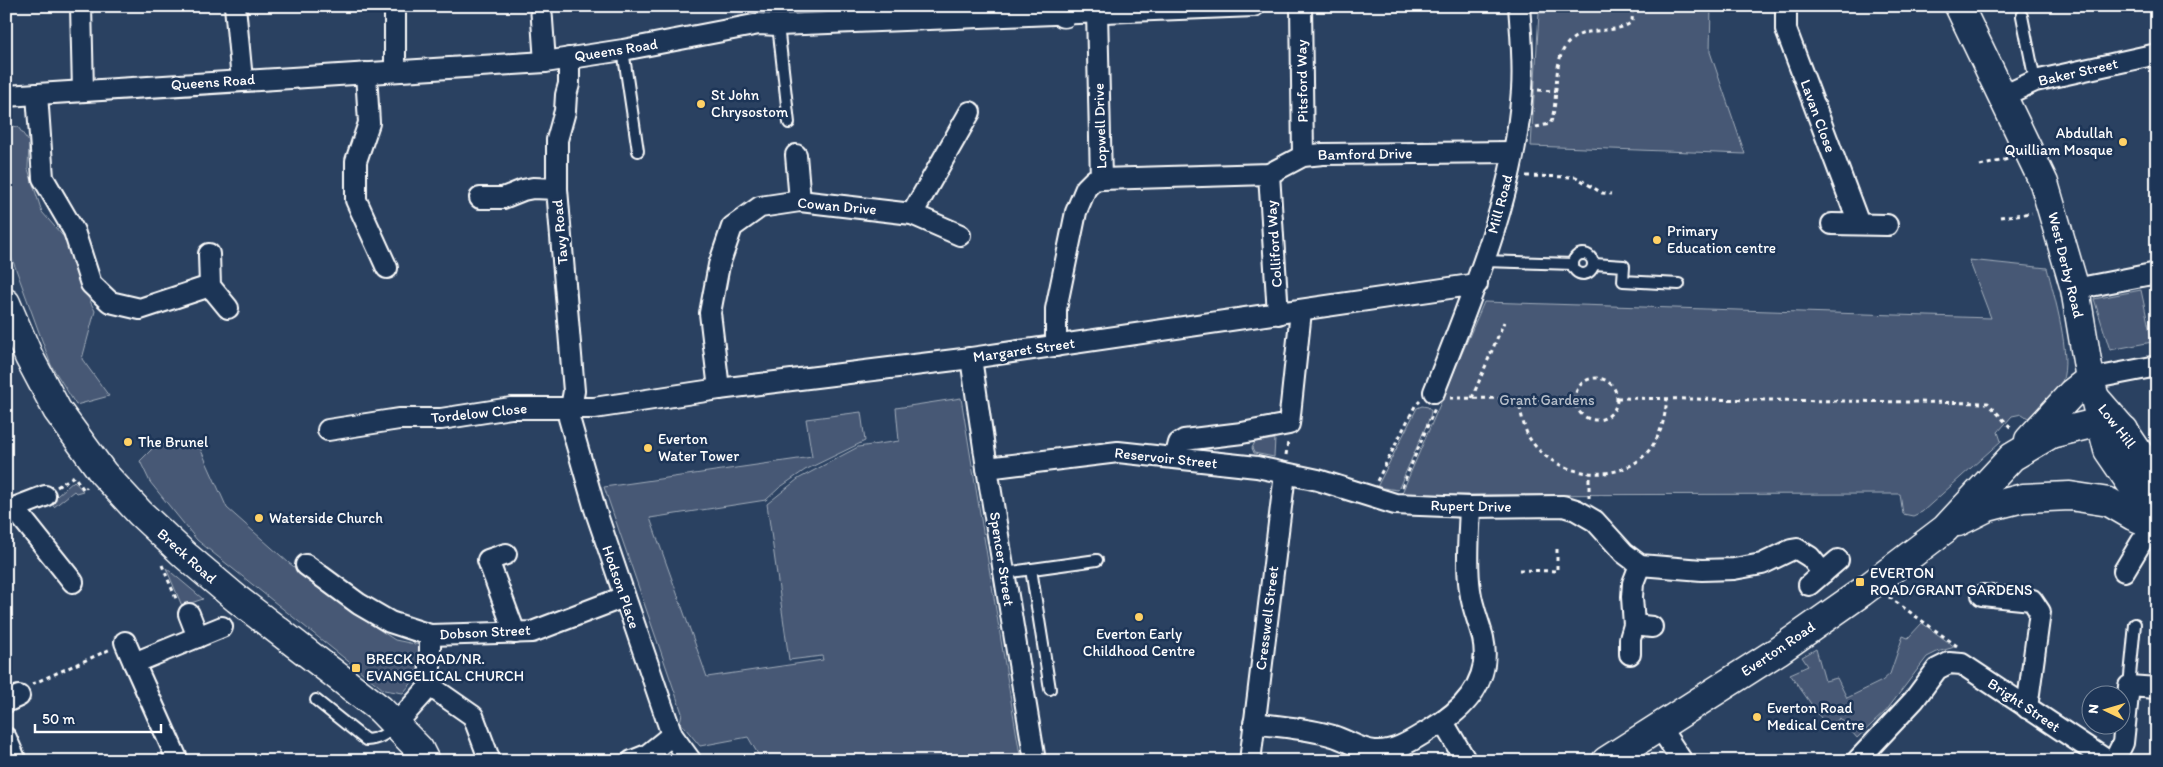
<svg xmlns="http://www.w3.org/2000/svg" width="2163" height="767" font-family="Itim,sans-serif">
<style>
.green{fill:#465975;stroke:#a2acba}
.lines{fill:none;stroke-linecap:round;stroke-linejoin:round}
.lane-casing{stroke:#fff;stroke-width:14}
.street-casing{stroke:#fff;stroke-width:24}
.secondary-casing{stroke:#fff;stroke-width:31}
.primary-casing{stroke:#fff;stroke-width:31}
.highway-casing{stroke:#fff;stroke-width:31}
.path{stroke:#fff;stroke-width:3;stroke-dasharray:4 4;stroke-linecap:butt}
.lane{stroke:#1d3557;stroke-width:10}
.street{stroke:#1d3557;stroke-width:20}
.secondary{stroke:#1d3557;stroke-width:28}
.primary{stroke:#1d3557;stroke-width:28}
.highway{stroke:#1d3557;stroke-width:28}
.poi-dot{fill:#ffd166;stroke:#1d3557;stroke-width:2}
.labels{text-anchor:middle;stroke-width:5;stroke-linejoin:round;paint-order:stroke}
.street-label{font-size:15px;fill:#fff;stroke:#1d3557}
.poi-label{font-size:15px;fill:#fff;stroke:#1d3557;text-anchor:start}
.park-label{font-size:15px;fill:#b5bdc8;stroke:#1d3557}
</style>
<rect width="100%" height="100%" fill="#2a4161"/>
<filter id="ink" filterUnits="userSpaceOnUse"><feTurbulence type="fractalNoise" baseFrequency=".02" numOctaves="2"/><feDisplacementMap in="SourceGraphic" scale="10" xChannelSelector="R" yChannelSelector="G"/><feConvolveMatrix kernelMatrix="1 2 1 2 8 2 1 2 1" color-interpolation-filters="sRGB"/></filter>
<g filter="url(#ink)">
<g class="green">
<polygon points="1668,6 1711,6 1710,52 1745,154 1531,146 1539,13"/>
<polygon points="6,125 18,127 29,142 28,169 42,212 68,242 79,279 95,311 82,359 109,396 76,405 51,365 6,242"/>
<path d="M1969,260L2047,268C2054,295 2072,356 2062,382C2057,396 2039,408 2028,418L2022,414L2012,416L1998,432L2001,441L1922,512L1913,516L1903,514L1900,494L1401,495L1484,302L1991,318Z"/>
<polygon points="2141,290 2152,342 2110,350 2094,299"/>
<polygon points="961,398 1021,761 762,761 748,737 700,746 680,722 682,713 604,487 812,457 806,419 861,412 865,441 805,470 779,488 766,500 650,518 707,677 823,660 822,656 789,660 767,504 798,479 858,447 899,441 896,408"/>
<polygon points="1422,406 1428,407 1431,411 1430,417 1398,490 1377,487 1417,408"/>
<polygon points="1275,439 1274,457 1254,453 1252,448 1255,442"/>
<polygon points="157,444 200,448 227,508 289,563 363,619 395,640 420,645 417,677 403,693 384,690 197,540 150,482 140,461"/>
<polygon points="74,481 83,491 76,493 74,491 54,507 50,502"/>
<polygon points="166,568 203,599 182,606"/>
<polygon points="1922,623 1955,647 1937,652 1927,657 1886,711 1857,738 1840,718 1828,728 1790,674 1808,666 1802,657 1816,649 1825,681 1837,678 1847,698 1882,681 1890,674 1903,636 1908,638"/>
</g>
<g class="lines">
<defs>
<g id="lane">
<polyline points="2022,16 2035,81"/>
<polyline points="778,25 789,123"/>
<polyline points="623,50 638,151"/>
<circle cx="1583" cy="264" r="10"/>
<polyline points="1484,261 1573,264"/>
<polyline points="1594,264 1624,266 1623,281 1679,284"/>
<polyline points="1031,569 1050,689"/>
<polyline points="1004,573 1097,560"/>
<polyline points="2129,686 2135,624"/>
<path d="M316,700L366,740C379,739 385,735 395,726"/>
</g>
<g id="street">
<polyline points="81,6 83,91"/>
<polyline points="235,6 242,80"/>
<polyline points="395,6 395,70"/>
<polyline points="541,6 545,62"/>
<polyline points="1301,6 1303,156"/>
<polyline points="1786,6 1786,30 1859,224"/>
<polyline points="569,58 569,84 566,95 565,111 557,140 557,189 574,391 569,418 595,509 672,735 691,761"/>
<polyline points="366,73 369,123 356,161 356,200 387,268"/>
<polyline points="37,94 43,178 74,231 91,284 110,302 140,309 210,286"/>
<polyline points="6,96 545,62 623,50 759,24 778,25 1254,6"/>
<polyline points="2001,97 2035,81 2157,54"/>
<polyline points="796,155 800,201"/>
<polyline points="1269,174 1278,314"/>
<polyline points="1101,179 1269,174 1303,156 1323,154 1513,152"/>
<polyline points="480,198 503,198 523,190 533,188 557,189"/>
<polyline points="912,214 970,112"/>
<polyline points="1832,224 1887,225"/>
<polyline points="209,254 210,286 228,308"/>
<polyline points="2075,289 2157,273"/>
<polyline points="1056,346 1056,309 1076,212 1086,188 1094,180 1101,179 1097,12"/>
<polyline points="971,358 987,468 1035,761"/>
<polyline points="2090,379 2157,366"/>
<polyline points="719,389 710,313 719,265 732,227 760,207 800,201 912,214 960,235"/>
<path d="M1434,392C1472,295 1515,195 1522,90C1524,62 1521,34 1519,6"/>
<polyline points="328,430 399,419 441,419 511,408 594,408 719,389 971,358 1477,284"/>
<polyline points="1175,458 1179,443 1184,440 1242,433 1289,424 1301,311"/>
<polyline points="987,468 1118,452 1257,467 1318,480 1395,504 1470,507 1563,506 1576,510 1595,521 1624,553 1640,565 1702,570 1734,569 1762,564 1791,550 1797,549 1810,557 1823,573"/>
<polyline points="14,508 73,582"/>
<polyline points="6,511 45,496"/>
<polyline points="506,554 488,560 515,633"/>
<polyline points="306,565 359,604 390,622 430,635 532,632 624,597"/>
<polyline points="2124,571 2142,541 2155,525"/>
<polyline points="1809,585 1838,560"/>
<polyline points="1982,595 2032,600 2040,612 2027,708"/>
<polyline points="189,614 198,637"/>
<polyline points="1634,625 1652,627"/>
<polyline points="125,642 134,663"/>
<polyline points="1630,654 1630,639 1634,625 1632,597 1633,583 1640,565"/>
<polyline points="430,686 473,716 490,761"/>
<polyline points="6,702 19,696"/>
<polyline points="1443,722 1466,761"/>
<path d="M1254,723C1280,727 1308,728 1333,736C1347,740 1360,750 1375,751C1397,752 1414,739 1431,729C1465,709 1492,680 1483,638C1479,622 1472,607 1470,590C1466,563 1469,535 1470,507"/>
<polyline points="395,725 430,686 430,635"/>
<polyline points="1659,726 1682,761"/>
<polyline points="6,738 16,761"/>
<polyline points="178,761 134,663 222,627"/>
<polyline points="632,761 647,755 672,735"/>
<polyline points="1250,761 1285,474"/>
<polyline points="1857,761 1914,700 1937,669 1949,663 1962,664 2108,761"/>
<polyline points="2114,761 2123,743 2129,686 2157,688"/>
</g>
<polyline id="secondary" points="1064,6 1064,13"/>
<g id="primary">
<polyline points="6,303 29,357 57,410 103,473 140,513 186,556 237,599 380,709 419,749 425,761"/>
<polyline points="2029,440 2072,393 2090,379"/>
<polyline points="1958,522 1988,507 2023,498 2070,496 2109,502 2133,516 2155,525"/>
<polyline points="1606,761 1778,651 1862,592 1945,529 2012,457 2051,434 2100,422 2124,430"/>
</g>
<g id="highway">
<polyline points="1959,6 2044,183 2075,289 2090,379 2108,450 2147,507 2157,527"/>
<polyline points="2097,400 2124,431 2157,480"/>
</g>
</defs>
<use href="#lane" class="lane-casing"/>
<use href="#street" class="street-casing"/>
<use href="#secondary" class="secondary-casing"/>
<use href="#primary" class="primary-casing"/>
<use href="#highway" class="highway-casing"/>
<g class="path">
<polyline points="1538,90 1557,91"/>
<path d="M1536,127L1550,124C1562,96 1547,50 1579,35C1595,28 1618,33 1632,22L1633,6"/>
<polyline points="1980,166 2008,159"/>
<polyline points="1526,176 1576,177 1602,193 1611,194"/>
<polyline points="2000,217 2032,213"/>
<circle cx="1596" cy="399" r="21"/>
<polyline points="1450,398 1574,399"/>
<polyline points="1472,398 1504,322"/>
<polyline points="1617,398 1988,403 2011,428"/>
<path d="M1518,399C1521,411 1523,428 1530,439C1555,478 1621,487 1650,449C1662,433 1665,417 1667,398"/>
<polyline points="1286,455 1288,442"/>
<polyline points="1377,481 1415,406 1420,401"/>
<polyline points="57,487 74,476 84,490 87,487"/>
<polyline points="1402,487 1435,408"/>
<polyline points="1589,498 1589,473"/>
<polyline points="162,565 177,601"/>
<polyline points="1519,570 1557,571 1557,546"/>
<polyline points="1889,597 1957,646"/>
<polyline points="32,684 111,649"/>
<polyline points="389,761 398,757"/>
</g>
<use href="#lane" class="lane"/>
<use href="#street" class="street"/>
<use href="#secondary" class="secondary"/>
<use href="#primary" class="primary"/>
<use href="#highway" class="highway"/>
</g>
</g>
<g class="poi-dot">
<circle cx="701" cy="104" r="5"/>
<circle cx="2123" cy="142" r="5"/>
<circle cx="1657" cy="240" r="5"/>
<circle cx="128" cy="442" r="5"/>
<circle cx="648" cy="448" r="5"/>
<circle cx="259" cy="518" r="5"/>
<rect x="1855" y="577" width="10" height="10" rx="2.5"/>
<circle cx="1139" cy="617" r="5"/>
<rect x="351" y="663" width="10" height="10" rx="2.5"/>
<circle cx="1757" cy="717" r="5"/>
</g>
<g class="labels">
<g class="street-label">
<text transform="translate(616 50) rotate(-9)" y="5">Queens Road</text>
<text transform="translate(2078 72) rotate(-13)" y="5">Baker Street</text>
<text transform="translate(1302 81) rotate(-91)" y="5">Pitsford Way</text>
<text transform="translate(213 82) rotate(-4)" y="5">Queens Road</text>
<text transform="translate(1818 116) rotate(70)" y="5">Lavan Close</text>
<text transform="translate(1100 126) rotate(-92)" y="5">Lopwell Drive</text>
<text transform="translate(1365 154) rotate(-1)" y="5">Bamford Drive</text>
<text transform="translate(1500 204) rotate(-75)" y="5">Mill Road</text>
<text transform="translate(837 206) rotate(5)" y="5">Cowan Drive</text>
<text transform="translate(560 232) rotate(-95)" y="5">Tavy Road</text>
<text transform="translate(1274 244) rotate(-94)" y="5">Colliford Way</text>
<text transform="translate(2066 265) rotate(76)" y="5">West Derby Road</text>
<text transform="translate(1024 350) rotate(-8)" y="5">Margaret Street</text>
<text transform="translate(479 413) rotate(-6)" y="5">Tordelow Close</text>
<text transform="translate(2117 426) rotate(52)" y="5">Low Hill</text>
<text transform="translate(1166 458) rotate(6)" y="5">Reservoir Street</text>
<text transform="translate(1471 506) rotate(1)" y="5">Rupert Drive</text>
<text transform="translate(187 556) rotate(42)" y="5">Breck Road</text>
<text transform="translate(1002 559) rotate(81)" y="5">Spencer Street</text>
<text transform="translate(621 587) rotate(71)" y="5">Hodson Place</text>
<text transform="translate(1267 618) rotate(-83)" y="5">Cresswell Street</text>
<text transform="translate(485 632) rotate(-3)" y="5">Dobson Street</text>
<text transform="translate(1778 649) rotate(-34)" y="5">Everton Road</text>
<text transform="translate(2024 705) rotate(34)" y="5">Bright Street</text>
</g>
<g class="poi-label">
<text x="711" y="100">St John<tspan x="711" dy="17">Chrysostom</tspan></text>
<text x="2113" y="138" text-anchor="end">Abdullah<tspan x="2113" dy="17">Quilliam Mosque</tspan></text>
<text x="1667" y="236">Primary<tspan x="1667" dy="17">Education centre</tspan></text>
<text x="658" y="444">Everton<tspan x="658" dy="17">Water Tower</tspan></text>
<text x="138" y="447">The Brunel</text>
<text x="269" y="523">Waterside Church</text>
<text x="1870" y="578">EVERTON<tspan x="1870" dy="17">ROAD/GRANT GARDENS</tspan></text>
<text x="1139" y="639" text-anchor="middle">Everton Early<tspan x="1139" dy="17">Childhood Centre</tspan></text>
<text x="366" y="664">BRECK ROAD/NR.<tspan x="366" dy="17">EVANGELICAL CHURCH</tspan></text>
<text x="1767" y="713">Everton Road<tspan x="1767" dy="17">Medical Centre</tspan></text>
</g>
<g class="park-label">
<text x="1547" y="405">Grant Gardens</text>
</g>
</g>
<rect width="2163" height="767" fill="none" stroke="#1d3557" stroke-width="25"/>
<rect x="12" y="12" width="2138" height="742" fill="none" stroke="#fff" stroke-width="2" filter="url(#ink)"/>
<g transform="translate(2106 710) rotate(275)"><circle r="24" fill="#1d3557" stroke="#77869a"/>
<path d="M0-4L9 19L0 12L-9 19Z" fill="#ffd166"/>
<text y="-8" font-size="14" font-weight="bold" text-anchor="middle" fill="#ffffff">N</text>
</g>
<path d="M35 724v8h126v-8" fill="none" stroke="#ffffff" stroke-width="2.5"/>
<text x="42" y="724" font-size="15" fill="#ffffff" stroke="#1d3557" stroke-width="4" paint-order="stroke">50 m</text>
</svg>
